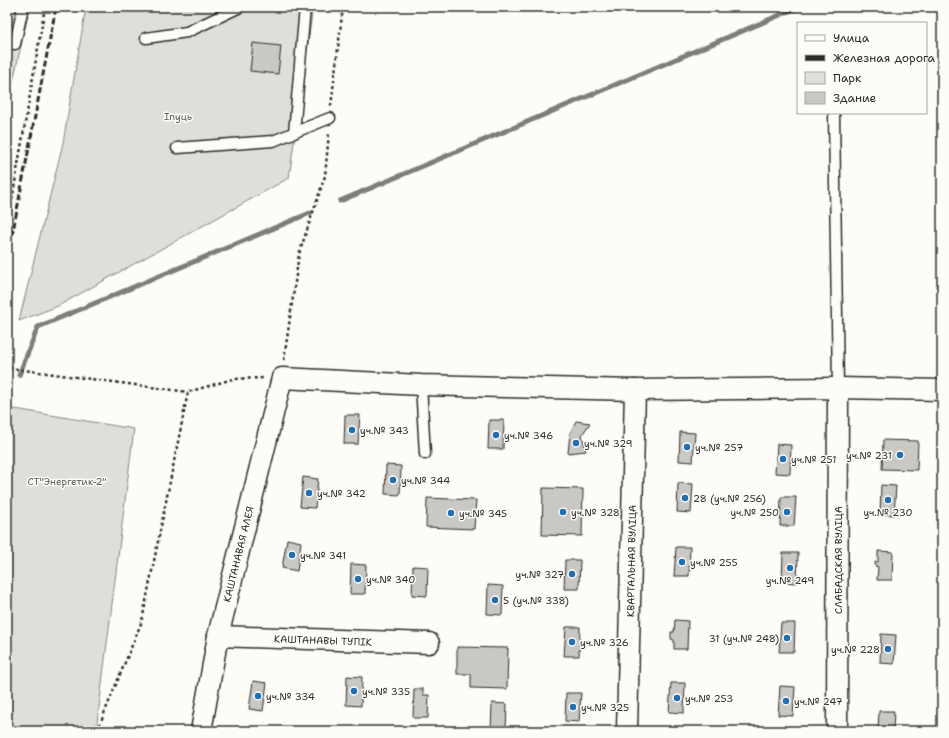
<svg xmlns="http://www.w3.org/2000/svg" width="949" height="738" font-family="'Shantell Sans',sans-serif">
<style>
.green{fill:#dfdeda;stroke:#858482}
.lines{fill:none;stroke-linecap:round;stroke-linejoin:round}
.stream{stroke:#7e7d7b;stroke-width:5}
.building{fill:#c9c8c4;stroke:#2b2b2b}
.lane-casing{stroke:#2b2b2b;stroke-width:13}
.street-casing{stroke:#2b2b2b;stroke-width:23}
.path{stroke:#2b2b2b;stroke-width:2.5;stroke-dasharray:3 3;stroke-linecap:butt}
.lane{stroke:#fdfcf7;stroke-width:10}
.street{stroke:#fdfcf7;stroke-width:20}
.rail{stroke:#2b2b2b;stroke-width:3;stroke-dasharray:6 3;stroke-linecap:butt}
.poi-dot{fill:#1f6fb2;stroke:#fdfcf7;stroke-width:1.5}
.labels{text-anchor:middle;stroke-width:3;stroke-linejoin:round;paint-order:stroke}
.park-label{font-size:10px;fill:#585857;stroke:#fdfcf7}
.poi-label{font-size:10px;fill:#2b2b2b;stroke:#fdfcf7;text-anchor:start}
.street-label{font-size:10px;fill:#2b2b2b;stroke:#fdfcf7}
</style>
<rect width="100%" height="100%" fill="#fdfcf7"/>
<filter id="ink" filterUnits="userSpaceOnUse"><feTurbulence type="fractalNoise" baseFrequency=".025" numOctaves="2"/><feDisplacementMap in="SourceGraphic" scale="8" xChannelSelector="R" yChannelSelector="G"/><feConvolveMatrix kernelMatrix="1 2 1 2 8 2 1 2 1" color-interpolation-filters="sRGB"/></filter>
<g filter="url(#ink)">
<g class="green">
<polygon points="7,7 30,7 7,107"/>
<polygon points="86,7 313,7 289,178 58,306 19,321 63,143"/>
<polygon points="15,409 134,429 96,731 7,731 7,418"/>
</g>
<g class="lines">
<g class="stream">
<polyline points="340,201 799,7"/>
<polyline points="19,375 38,327 310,213"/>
</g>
</g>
<g class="building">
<polygon points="253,43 281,46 278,74 250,71"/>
<polygon points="345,415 360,415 358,444 344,444"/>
<polygon points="489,420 504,420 503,449 488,449"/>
<polygon points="576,421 590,423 582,435 586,451 568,453 570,433"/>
<polygon points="680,432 695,433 693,462 679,461"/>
<polygon points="883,440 918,441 917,470 882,469"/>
<polygon points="777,444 791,445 790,474 775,473"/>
<polygon points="386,465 401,466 400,495 385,494"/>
<polygon points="303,477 318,479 315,508 300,507"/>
<polygon points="678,483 693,484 691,513 677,512"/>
<polygon points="881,485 896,486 894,515 880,514"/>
<polygon points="543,488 583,489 582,536 542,535"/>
<polygon points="781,497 796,497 794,526 780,526"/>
<polygon points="427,498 476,500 474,529 426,527"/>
<polygon points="287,539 301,542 297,571 282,568"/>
<polygon points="676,547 690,547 689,576 674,576"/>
<polygon points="878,551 893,552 892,580 877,580 878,567 875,566 875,562 878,562"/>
<polygon points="783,553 798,553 797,583 782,582"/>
<polygon points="565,560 580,560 579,589 564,589"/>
<polygon points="351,564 366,565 365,594 350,594"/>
<polygon points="413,566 428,567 427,596 412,595"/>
<polygon points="488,585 503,586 502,615 487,614"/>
<polygon points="675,620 688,621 687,649 674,649 674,640 671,639 671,632 674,632"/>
<polygon points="781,623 795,623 794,652 779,652"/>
<polygon points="566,627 580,627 579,656 564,656"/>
<polygon points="881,634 896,635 894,664 880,663"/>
<polygon points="457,647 508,648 507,689 471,688 471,674 457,674"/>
<polygon points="347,676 362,677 361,706 346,705"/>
<polygon points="253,681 267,683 263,711 249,709"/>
<polygon points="671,683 685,683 684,713 669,712"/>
<polygon points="780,686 795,687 793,716 778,715"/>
<polygon points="414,689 423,689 423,695 429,695 428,718 413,718"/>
<polygon points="566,693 581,693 579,722 565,721"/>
<polygon points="492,703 507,704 506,731 491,731"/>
<polygon points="879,711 894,711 893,731 878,731"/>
</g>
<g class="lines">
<defs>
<g id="lane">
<polyline points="146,38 187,32 240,7"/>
<polyline points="7,44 15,44 23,7"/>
<polyline points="834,113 838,388"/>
<polyline points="294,133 305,7"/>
<polyline points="177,148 273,141 330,118"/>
<polyline points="421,385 425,454"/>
</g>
<g id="street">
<polyline points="218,636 429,643"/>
<polyline points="201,731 218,636 282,378 421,385 635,390 838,388 942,390"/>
<polyline points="627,731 635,390"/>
<polyline points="837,731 838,388"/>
</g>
</defs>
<use href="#lane" class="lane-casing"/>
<use href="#street" class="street-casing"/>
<g class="path">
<polyline points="331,106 343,7"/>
<polyline points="7,229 45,7"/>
<polyline points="284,360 299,254 325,176 329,133"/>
<polyline points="9,368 188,392"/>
<polyline points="97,731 142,621 188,392 233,379 264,378"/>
</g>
<use href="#lane" class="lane"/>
<use href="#street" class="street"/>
<polyline class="rail" points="7,262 56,7"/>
</g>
</g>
<g class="poi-dot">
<circle cx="352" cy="430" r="4"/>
<circle cx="496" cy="435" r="4"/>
<circle cx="576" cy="443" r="4"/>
<circle cx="687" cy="447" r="4"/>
<circle cx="900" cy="455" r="4"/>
<circle cx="783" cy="459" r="4"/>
<circle cx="393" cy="480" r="4"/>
<circle cx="309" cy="493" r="4"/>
<circle cx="685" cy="498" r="4"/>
<circle cx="888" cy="500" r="4"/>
<circle cx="563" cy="512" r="4"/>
<circle cx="787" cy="512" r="4"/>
<circle cx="451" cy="513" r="4"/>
<circle cx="292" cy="555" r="4"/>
<circle cx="682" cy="562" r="4"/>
<circle cx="790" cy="568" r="4"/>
<circle cx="572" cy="574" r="4"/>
<circle cx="358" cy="579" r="4"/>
<circle cx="495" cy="600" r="4"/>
<circle cx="787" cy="638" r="4"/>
<circle cx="572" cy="642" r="4"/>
<circle cx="888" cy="649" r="4"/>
<circle cx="354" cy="691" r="4"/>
<circle cx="258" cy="696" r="4"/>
<circle cx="677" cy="698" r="4"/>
<circle cx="786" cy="701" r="4"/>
<circle cx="573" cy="707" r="4"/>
</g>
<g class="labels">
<g class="park-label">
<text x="178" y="120">Іпуць</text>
<text x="67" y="485">СТ"Энергетик-2"</text>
</g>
<g class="poi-label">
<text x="360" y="434">уч.№ 343</text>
<text x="504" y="439">уч.№ 346</text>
<text x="584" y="447">уч.№ 329</text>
<text x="695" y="451">уч.№ 257</text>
<text x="892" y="459" text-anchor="end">уч.№ 231</text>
<text x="791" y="463">уч.№ 251</text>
<text x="401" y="484">уч.№ 344</text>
<text x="317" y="497">уч.№ 342</text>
<text x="693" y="502">28 (уч.№ 256)</text>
<text x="571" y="516">уч.№ 328</text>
<text x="779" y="516" text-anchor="end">уч.№ 250</text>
<text x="888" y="516" text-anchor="middle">уч.№ 230</text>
<text x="459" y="517">уч.№ 345</text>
<text x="300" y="559">уч.№ 341</text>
<text x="690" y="566">уч.№ 255</text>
<text x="564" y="578" text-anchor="end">уч.№ 327</text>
<text x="366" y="583">уч.№ 340</text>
<text x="790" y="584" text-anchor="middle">уч.№ 249</text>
<text x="503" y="604">5 (уч.№ 338)</text>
<text x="779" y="642" text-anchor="end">31 (уч.№ 248)</text>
<text x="580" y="646">уч.№ 326</text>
<text x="880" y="653" text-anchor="end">уч.№ 228</text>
<text x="362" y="695">уч.№ 335</text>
<text x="266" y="700">уч.№ 334</text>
<text x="685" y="702">уч.№ 253</text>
<text x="794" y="705">уч.№ 247</text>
<text x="581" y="711">уч.№ 325</text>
</g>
<g class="street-label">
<text transform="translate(238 554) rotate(-76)" y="4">КАШТАНАВАЯ АЛЕЯ</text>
<text transform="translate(838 560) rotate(-90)" y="4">СЛАБАДСКАЯ ВУЛІЦА</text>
<text transform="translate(631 561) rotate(-89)" y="4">КВАРТАЛЬНАЯ ВУЛІЦА</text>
<text transform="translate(323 640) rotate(2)" y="4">КАШТАНАВЫ ТУПІК</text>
</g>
</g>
<rect width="949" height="738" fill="none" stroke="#fdfcf7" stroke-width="24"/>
<rect x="12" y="12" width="925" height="714" fill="none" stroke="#2b2b2b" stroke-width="1.5" filter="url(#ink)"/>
<rect x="797" y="22" width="130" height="92" fill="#fdfcf7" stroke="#a9a8a5"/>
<rect x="805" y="35" width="20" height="6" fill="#fdfcf7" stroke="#a9a8a5"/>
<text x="833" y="42" font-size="12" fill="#2b2b2b">Улица</text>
<rect x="805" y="55" width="20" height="6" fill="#2b2b2b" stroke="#a9a8a5"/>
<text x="833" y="62" font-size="12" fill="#2b2b2b">Железная дорога</text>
<rect x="805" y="72" width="20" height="12" fill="#dfdeda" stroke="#a9a8a5"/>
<text x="833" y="82" font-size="12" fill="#2b2b2b">Парк</text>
<rect x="805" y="92" width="20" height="12" fill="#c9c8c4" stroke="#a9a8a5"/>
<text x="833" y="102" font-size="12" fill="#2b2b2b">Здание</text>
</svg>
